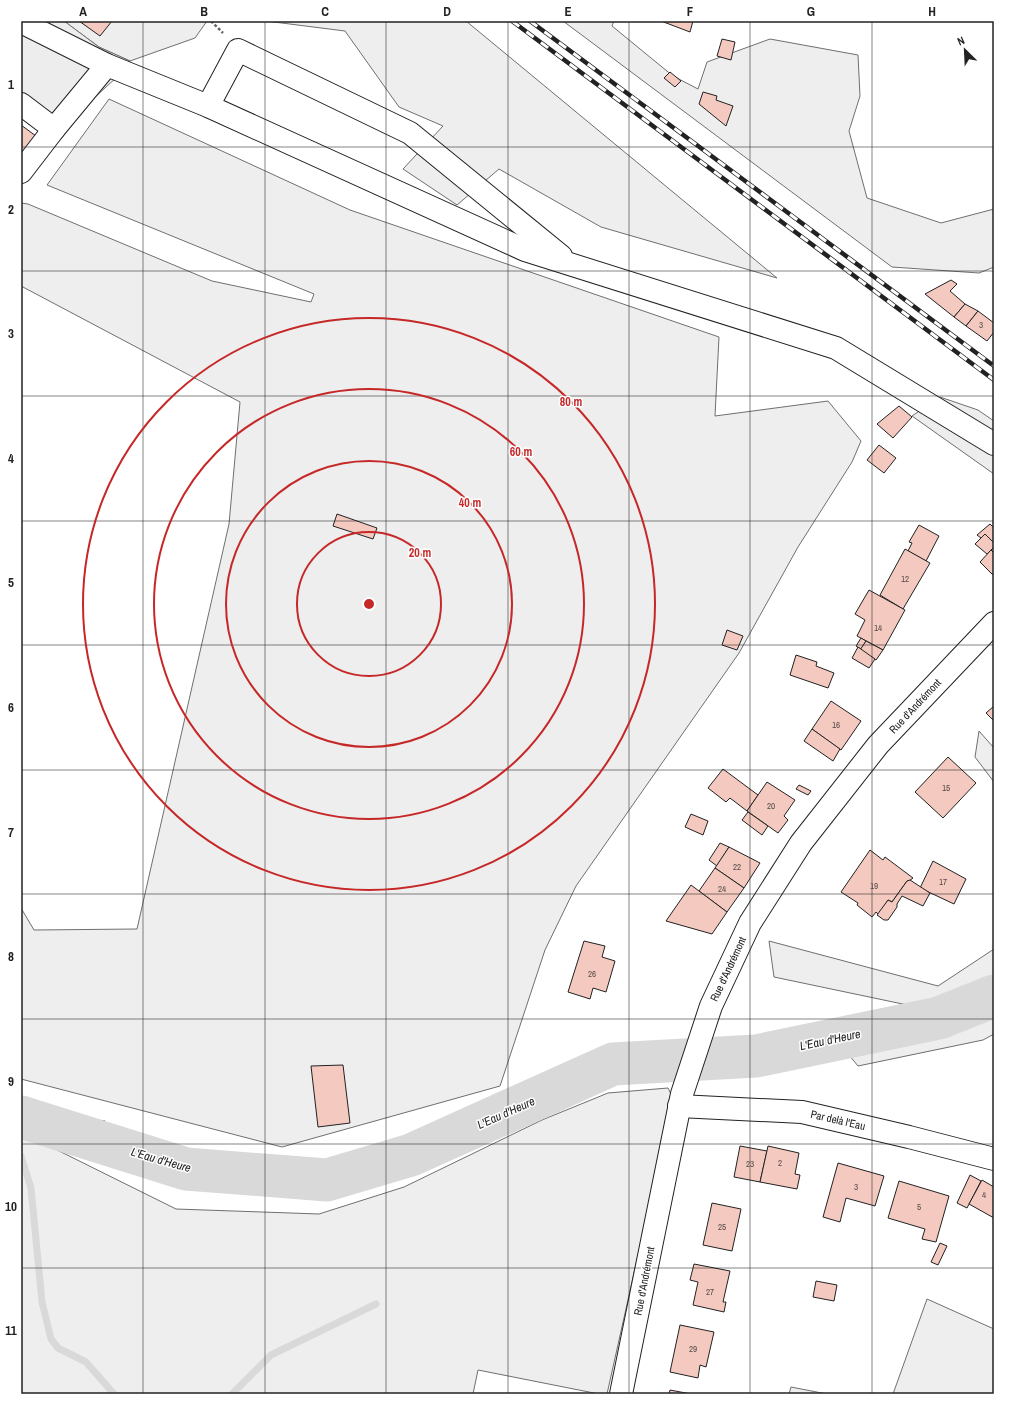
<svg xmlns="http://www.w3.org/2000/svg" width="1015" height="1415" font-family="'Archivo Narrow',sans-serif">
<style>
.green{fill:#eee;stroke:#6f6f6f}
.parking{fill:#ededed;stroke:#6f6f6f}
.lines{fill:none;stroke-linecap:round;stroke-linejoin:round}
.stream{stroke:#d9d9d9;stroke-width:7}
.river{stroke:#d9d9d9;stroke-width:43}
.building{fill:#f3c9c0;stroke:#222}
.minor-casing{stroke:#222;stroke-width:24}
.path{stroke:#646464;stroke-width:2.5;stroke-dasharray:3 2;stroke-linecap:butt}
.minor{stroke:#fff;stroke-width:22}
.rail-casing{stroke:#222;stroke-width:4.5}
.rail{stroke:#fff;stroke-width:3;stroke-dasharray:9;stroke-linecap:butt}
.grid{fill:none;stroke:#222;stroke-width:1;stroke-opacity:0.55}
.ring{fill:none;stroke:#c62828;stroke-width:2}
.labels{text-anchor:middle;stroke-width:3;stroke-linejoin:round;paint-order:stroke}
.number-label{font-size:9px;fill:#564c4a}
.street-label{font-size:11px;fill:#222;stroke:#fff}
.water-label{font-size:12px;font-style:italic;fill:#222;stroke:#fff}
.centre{fill:#c62828;stroke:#fff;stroke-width:2}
.ring-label{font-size:12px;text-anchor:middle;font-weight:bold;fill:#c62828;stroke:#fff;stroke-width:3;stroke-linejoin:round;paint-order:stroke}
.neatline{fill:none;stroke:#222;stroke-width:1.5}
.grid-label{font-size:13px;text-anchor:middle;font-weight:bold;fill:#222}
</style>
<rect width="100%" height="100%" fill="#fff"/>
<g class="green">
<polygon points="64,21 207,21 195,38 130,61 99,47"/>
<polygon points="266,21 466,21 777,278 601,227 499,169 457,205 403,169 443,126 399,107 345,31"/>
<polygon points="563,21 614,21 612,26 673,76 698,89 707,62 770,39 858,55 860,96 849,131 867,198 941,223 994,209 994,267 979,273 892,267"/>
<polygon points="109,99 350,210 719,337 715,416 828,401 861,441 852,462 798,547 739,653 576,886 545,950 500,1086 282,1147 21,1079 21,908 34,930 137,929 229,524 240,402 21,286 21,203 28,204 212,281 311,302 314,294 47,185"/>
<polygon points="979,731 994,748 994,782 975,757"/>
<polygon points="769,941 938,986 994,949 994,985 936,1011 774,977"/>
<polygon points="994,1011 994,1034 983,1040 858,1066 849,1055 989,1015"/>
<polygon points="668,1088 673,1098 607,1394 599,1394 478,1370 473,1394 21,1394 21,1110 105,1121 43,1143 176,1209 319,1214 404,1187 542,1120 608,1093"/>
<polygon points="927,1299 994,1329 994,1394 893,1394"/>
<polygon points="791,1387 827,1394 789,1394"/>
</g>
<g class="parking">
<polygon points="21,21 64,21 99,47 130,61 118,76 56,133 21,109"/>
<polygon points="940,397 978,410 994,421 994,474 912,416"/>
</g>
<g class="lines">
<g class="stream">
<polyline points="21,1156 31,1188 42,1302 51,1339 58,1348 86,1362 114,1394"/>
<polyline points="232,1394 271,1355 376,1304"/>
</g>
<polyline class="river" points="21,1117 186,1169 327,1180 411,1155 613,1064 756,1056 939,1018 994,996"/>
</g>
<g class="building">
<polygon points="79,21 112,21 100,36"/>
<polygon points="661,21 693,21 690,32"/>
<polygon points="722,39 735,42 731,60 717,56"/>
<polygon points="670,72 681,81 675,87 664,78"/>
<polygon points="703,92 717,96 716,100 733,106 726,126 699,104"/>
<polygon points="21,125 36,136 21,156"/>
<polygon points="951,280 957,284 950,291 965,304 954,317 925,294"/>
<polygon points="965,304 978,311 966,326 954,317"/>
<polygon points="978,311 994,323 994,332 987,341 966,326"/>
<polygon points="899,406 912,417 893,438 877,424"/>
<polygon points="879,445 896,458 884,473 867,460"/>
<polygon points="337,514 377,528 373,539 333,526"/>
<polygon points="990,524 994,528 994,543 985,534 981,538 977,535"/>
<polygon points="919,525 939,536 926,561 908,551 912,543 909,542"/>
<polygon points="985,534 994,543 994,547 987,554 975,544"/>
<polygon points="905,549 930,563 903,609 880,595"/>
<polygon points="991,550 994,553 994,576 980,562"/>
<polygon points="869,590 905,610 883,650 857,636 865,620 855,614"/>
<polygon points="727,630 743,636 737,650 722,645"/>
<polygon points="861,638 866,641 861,649 856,646"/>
<polygon points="866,641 883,650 876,660 860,650"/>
<polygon points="858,647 875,659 869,668 852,658"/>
<polygon points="796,655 817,662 816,666 834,673 828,688 790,675"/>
<polygon points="831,701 861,721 841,750 812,729"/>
<polygon points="994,706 994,721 986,713"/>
<polygon points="812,729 840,749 833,761 804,741"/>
<polygon points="948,757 976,783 943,818 915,792"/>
<polygon points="723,769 758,795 747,811 730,798 726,802 708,788"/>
<polygon points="767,782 795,800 784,816 788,820 778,833 747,811"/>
<polygon points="799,785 811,791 808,795 796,789"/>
<polygon points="748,812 768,826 762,835 742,820"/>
<polygon points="691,814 708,821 703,835 685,827"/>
<polygon points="720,843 729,847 717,866 709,860"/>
<polygon points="729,847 760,863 744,888 715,868"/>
<polygon points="870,850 883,860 885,857 913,878 909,881 907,881 892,902 888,900 879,915 876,912 872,917 857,905 858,903 841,892"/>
<polygon points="933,861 966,879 954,904 920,888"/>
<polygon points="715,868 744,888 727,912 699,891"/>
<polygon points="910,880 930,893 923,906 902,896 897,904 897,907 888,920 884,920 877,915 888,900 892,902 907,881"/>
<polygon points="691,885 727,912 712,934 666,921"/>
<polygon points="584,941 605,946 602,957 615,961 606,992 593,988 590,999 568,992"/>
<polygon points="343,1065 350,1123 318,1127 311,1066"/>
<polygon points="740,1146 767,1151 760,1182 734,1177"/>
<polygon points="768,1146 799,1153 795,1174 800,1175 797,1189 760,1182"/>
<polygon points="838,1163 884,1176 875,1206 846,1198 840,1222 823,1217"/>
<polygon points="970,1175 981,1181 967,1208 957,1203"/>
<polygon points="982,1180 994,1187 994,1218 969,1204"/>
<polygon points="899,1181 949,1196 936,1242 922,1239 925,1229 888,1218"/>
<polygon points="712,1203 741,1209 732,1251 703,1245"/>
<polygon points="940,1243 947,1246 938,1265 931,1262"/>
<polygon points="694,1264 730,1271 723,1302 726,1302 724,1312 693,1305 698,1282 690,1280"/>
<polygon points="816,1281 837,1285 834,1301 813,1297"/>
<polygon points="680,1325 714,1332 706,1367 700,1365 698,1378 670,1372"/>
<polygon points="670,1390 691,1394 669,1394"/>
</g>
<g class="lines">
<defs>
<g id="minor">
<polyline points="21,22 107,65 208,106 525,250 836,348 994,444"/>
<polyline points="21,104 54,129 107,65"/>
<polyline points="208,106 238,50 410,133 561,256"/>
<polyline points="21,172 54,129"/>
<polyline points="679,1106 802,1112 909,1137 994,1159"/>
<polyline points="621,1394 682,1094 711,1006 750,923 801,843 878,745 994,623"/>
</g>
</defs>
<use href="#minor" class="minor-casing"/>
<polyline class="path" points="211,21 223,33"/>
<use href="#minor" class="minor"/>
<defs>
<g id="rail">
<polyline points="512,21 994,380"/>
<polyline points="530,21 994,366"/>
</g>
</defs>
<use href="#rail" class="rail-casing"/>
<use href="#rail" class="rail"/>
</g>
<path class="grid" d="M143,21V1394M265,21V1394M386,21V1394M508,21V1394M629,21V1394M750,21V1394M872,21V1394M21,147H994M21,271H994M21,396H994M21,521H994M21,645H994M21,770H994M21,894H994M21,1019H994M21,1144H994M21,1268H994"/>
<g class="ring">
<circle cx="369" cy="604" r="72"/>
<circle cx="369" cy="604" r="143"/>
<circle cx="369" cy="604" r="215"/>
<circle cx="369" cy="604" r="286"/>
</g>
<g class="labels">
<g class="number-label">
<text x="981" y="328">3</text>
<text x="905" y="582">12</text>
<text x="878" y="631">14</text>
<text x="836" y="728">16</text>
<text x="946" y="791">15</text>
<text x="771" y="809">20</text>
<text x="737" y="870">22</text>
<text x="943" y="885">17</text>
<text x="874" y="889">19</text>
<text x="722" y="892">24</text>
<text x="592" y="977">26</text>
<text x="780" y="1166">2</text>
<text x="750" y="1167">23</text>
<text x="856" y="1190">3</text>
<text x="984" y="1198">4</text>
<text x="919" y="1210">5</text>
<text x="722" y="1230">25</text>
<text x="710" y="1295">27</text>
<text x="693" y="1352">29</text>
</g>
<g class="street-label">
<text transform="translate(915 706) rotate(-47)" y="4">Rue d'Andrémont</text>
<text transform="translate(728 969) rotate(-65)" y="4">Rue d'Andrémont</text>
<text transform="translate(838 1120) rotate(13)" y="4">Par delà l'Eau</text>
<text transform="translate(644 1281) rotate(-79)" y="4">Rue d'Andrémont</text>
</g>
<g class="water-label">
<text transform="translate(830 1040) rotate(-12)" y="4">L'Eau d'Heure</text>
<text transform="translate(506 1113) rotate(-24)" y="4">L'Eau d'Heure</text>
<text transform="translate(161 1160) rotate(16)" y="4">L'Eau d'Heure</text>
</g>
</g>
<circle cx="369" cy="604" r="6" class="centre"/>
<g class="ring-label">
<text x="571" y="406">80 m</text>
<text x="521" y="456">60 m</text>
<text x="470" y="507">40 m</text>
<text x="420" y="557">20 m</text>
</g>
<rect width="1015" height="1415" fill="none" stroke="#ffffff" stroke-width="44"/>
<g transform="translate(965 50) rotate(336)" stroke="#ffffff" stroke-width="3" paint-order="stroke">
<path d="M0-3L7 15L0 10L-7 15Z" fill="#222222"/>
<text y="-6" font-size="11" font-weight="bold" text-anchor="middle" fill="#222222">N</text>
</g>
<rect x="22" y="22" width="971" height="1371" class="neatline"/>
<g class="grid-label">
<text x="83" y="16">A</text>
<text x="204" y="16">B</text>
<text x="325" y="16">C</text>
<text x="447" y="16">D</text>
<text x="568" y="16">E</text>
<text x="690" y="16">F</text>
<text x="811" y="16">G</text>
<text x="932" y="16">H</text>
<text x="11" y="89">1</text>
<text x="11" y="214">2</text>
<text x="11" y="338">3</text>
<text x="11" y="463">4</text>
<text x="11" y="587">5</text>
<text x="11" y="712">6</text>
<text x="11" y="837">7</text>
<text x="11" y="961">8</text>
<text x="11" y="1086">9</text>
<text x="11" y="1211">10</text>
<text x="11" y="1335">11</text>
</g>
</svg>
